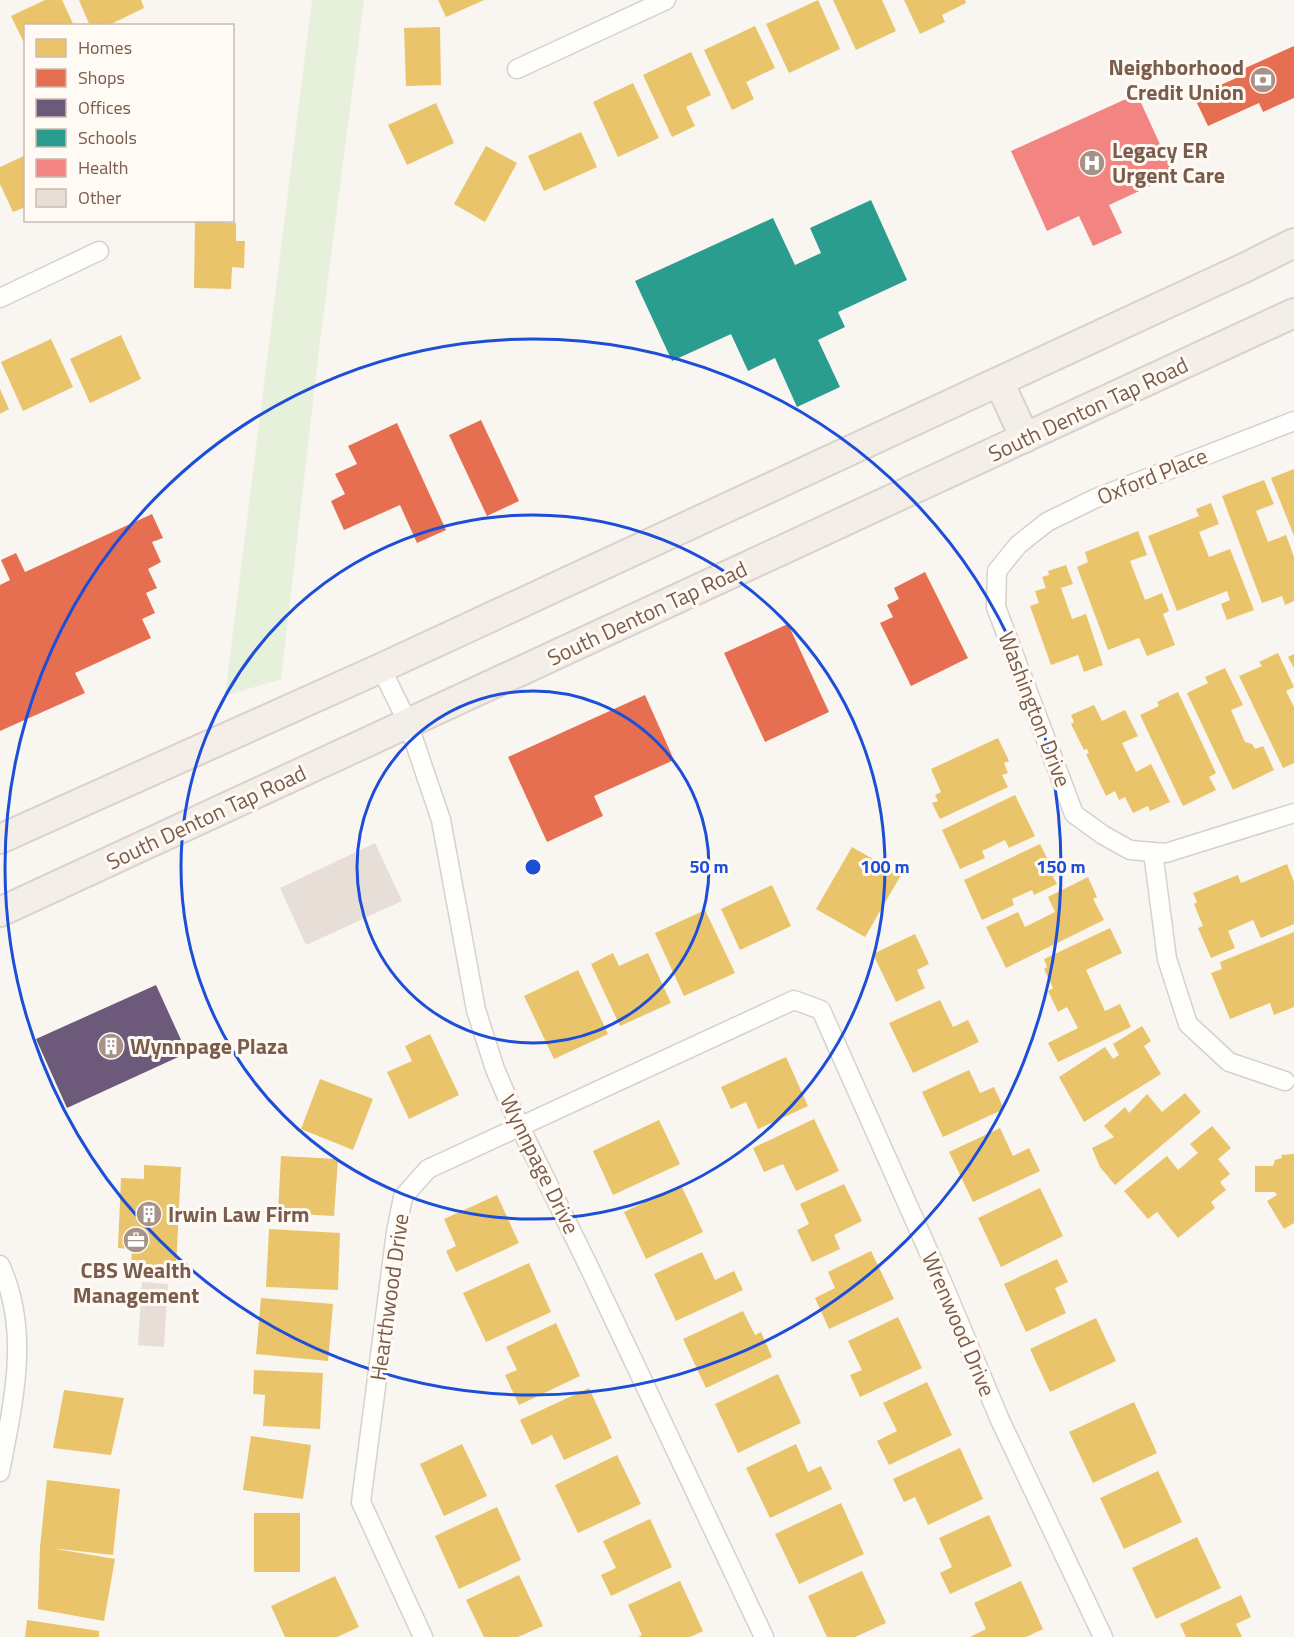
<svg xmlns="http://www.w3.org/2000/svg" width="1294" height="1637" font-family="'Titillium Web',sans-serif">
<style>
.green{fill:#e7f0db}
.homes{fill:#e9c46a}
.shops{fill:#e76f51}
.offices{fill:#6d597a}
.schools{fill:#2a9d8f}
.health{fill:#f28482}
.building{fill:#e6ded7}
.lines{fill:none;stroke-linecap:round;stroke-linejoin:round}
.minor-casing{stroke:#d7d1cb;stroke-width:21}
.primary-casing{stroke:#dad1cc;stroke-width:32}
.minor{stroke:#fefefd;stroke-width:18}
.primary{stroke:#f3eee8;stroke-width:28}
.ring{fill:none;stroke:#1d4ed8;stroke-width:3}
.labels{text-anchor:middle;stroke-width:6;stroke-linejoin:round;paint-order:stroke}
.poi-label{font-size:22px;font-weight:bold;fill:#7a5c4d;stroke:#fffaf3;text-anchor:start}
.street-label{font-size:22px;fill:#7a5c4d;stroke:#fffaf3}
.centre{fill:#1d4ed8;stroke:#fffaf3;stroke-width:3}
.ring-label{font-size:18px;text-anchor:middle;font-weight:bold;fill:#1d4ed8;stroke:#fffaf3;stroke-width:6;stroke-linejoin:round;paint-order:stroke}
</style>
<rect width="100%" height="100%" fill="#f9f5f0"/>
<polygon class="green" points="312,0 364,0 319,349 281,679 225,696"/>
<g class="homes">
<polygon points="45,0 62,0 74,26 26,26 26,47 11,16"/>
<polygon points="79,0 141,0 144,8 107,26 90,26"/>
<polygon points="438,0 484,0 446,17"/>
<polygon points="818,0 840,49 789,73 766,24"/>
<polygon points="833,0 882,0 896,31 856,50"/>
<polygon points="904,0 965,0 966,3 942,15 945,22 920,34"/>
<polygon points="755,26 775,68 746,82 754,99 732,110 704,50"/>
<polygon points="440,27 441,85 406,86 404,28"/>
<polygon points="691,52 711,95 686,107 695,126 672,137 643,75"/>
<polygon points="633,83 659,138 618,157 593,102"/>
<polygon points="436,103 454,143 407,165 388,125"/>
<polygon points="581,132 597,167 544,191 528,156"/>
<polygon points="486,146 517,163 485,222 454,204"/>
<polygon points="26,155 26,207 13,212 0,184 0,167"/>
<polygon points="195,222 236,223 236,241 245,241 244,268 232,267 231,289 194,288"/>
<polygon points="121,335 141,379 90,403 70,359"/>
<polygon points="51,339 73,387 23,411 1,362"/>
<polygon points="0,389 9,409 0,414"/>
<polygon points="1294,469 1294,536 1271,478"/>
<polygon points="1264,480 1274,504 1256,511 1268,542 1286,535 1294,557 1294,601 1285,605 1282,596 1262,603 1222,496"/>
<polygon points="1211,503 1219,524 1199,532 1209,557 1230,549 1254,610 1227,620 1221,604 1230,600 1227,591 1177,611 1148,536 1199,516 1196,509"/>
<polygon points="1138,531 1147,555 1130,561 1145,600 1162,593 1169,611 1163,614 1175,645 1147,656 1139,638 1108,650 1077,567 1088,562 1085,552"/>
<polygon points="1066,565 1073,584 1061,588 1072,619 1086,614 1103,665 1084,672 1078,655 1051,665 1030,606 1039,603 1035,591 1046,588 1042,577 1049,575 1048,571"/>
<polygon points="1278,653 1294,687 1286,691 1294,707 1294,763 1283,768 1239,676 1262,666 1259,662"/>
<polygon points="1294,654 1294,668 1288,657"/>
<polygon points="1225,668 1243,705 1231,710 1245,742 1252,744 1255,749 1263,746 1274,770 1233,790 1187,693 1208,683 1205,677"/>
<polygon points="1178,692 1216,773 1209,777 1216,790 1183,806 1140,715 1159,706 1157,702"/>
<polygon points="1094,705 1102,721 1125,710 1138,736 1122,743 1136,772 1151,764 1170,802 1150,811 1148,806 1133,813 1125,797 1119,800 1115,791 1106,796 1086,754 1089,753 1087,749 1084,750 1071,724 1074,722 1071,715"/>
<polygon points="998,738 1009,761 1004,763 1008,773 1002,775 1008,787 940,819 932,803 938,801 935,795 941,792 931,769"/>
<polygon points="1015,795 1035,836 1009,848 1005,840 982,851 985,858 960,869 942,830"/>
<polygon points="1040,844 1051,866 1056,869 1056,873 1053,877 1057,884 1034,895 1032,890 1012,899 1014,905 982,920 964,880"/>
<polygon points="852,847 901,875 865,937 816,909"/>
<polygon points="1287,864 1294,882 1294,924 1261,938 1253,920 1228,931 1235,948 1211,958 1198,928 1203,926 1194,904 1197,902 1193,893 1238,875 1241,883"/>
<polygon points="1088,877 1097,897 1093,899 1104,920 1006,968 986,927 1018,912 1025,927 1055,912 1048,897"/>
<polygon points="772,885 791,926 740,950 721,909"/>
<polygon points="705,910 735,973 684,996 655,933"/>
<polygon points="1110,928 1122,953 1086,970 1105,1011 1120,1004 1131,1027 1058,1062 1048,1043 1078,1028 1067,1007 1058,1012 1048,991 1053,988 1044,969 1047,967 1044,959"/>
<polygon points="1294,932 1294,1007 1274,1015 1270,1003 1230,1019 1211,973 1222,969 1220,962"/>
<polygon points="915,934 929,964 917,970 925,988 896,1002 873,954"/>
<polygon points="613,953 619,966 648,953 671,1003 620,1026 591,964"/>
<polygon points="578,970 608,1034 554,1059 524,996"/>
<polygon points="940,1000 953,1027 968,1020 979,1042 913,1073 889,1023"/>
<polygon points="1142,1026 1151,1041 1144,1046 1161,1074 1084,1122 1059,1077 1105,1047 1113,1059 1119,1055 1113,1044"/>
<polygon points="430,1034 459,1095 409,1119 387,1072 412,1061 405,1046"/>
<polygon points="786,1057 808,1106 758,1129 746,1102 731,1109 721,1087"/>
<polygon points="969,1070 980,1093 994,1087 1004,1109 943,1137 922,1092"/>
<polygon points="320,1079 373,1099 353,1150 301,1129"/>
<polygon points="1185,1093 1201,1112 1115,1185 1100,1167 1092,1148 1114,1137 1104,1126 1125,1107 1129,1113 1147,1094 1162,1112"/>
<polygon points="814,1119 839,1171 796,1191 783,1164 764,1172 753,1148"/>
<polygon points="659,1120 680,1164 613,1195 593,1151"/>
<polygon points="1212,1126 1231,1148 1218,1159 1230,1174 1220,1182 1226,1190 1211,1202 1215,1208 1178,1238 1157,1212 1148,1219 1124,1191 1167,1156 1178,1170 1198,1153 1190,1144"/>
<polygon points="1000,1128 1013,1156 1029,1148 1040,1171 973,1202 949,1152"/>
<polygon points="1294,1154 1294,1223 1284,1229 1267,1201 1277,1195 1275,1192 1255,1192 1255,1166 1273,1166 1275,1160 1282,1158 1281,1155"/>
<polygon points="281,1156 338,1159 334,1216 278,1213"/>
<polygon points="144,1165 181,1167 176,1268 131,1266 132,1249 118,1248 121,1178 144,1179"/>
<polygon points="844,1184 862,1221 834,1235 840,1249 812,1262 797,1230 809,1224 800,1204"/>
<polygon points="681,1185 703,1232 646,1259 624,1212"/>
<polygon points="1040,1188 1063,1236 1001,1267 978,1218"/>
<polygon points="497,1195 519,1243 456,1272 446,1251 456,1246 444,1219"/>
<polygon points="269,1229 340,1233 338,1290 266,1287"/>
<polygon points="871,1251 894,1299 829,1329 815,1298 835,1288 828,1272"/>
<polygon points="702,1252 715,1280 734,1271 743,1290 676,1321 654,1274"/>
<polygon points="1057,1259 1068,1282 1055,1288 1066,1313 1026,1332 1004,1284"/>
<polygon points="529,1263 551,1312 486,1342 463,1293"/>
<polygon points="261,1298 333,1304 328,1361 256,1354"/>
<polygon points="743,1311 755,1335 761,1332 772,1357 706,1388 683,1339"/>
<polygon points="898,1317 922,1368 860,1397 850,1375 862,1370 848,1341"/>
<polygon points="1096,1318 1116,1361 1050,1392 1030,1349"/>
<polygon points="556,1323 580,1376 519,1405 505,1375 517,1370 506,1347"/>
<polygon points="254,1370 323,1373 320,1429 263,1426 265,1395 253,1394"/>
<polygon points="778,1374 801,1423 738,1453 715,1404"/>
<polygon points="927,1382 952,1435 889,1465 877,1441 897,1431 883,1403"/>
<polygon points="589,1388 612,1438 564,1460 552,1435 532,1445 520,1420"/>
<polygon points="64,1390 124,1398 111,1455 53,1448"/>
<polygon points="1134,1402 1157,1453 1093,1483 1069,1432"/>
<polygon points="251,1436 311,1445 303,1499 243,1490"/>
<polygon points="462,1444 487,1496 444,1516 420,1464"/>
<polygon points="796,1444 808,1472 821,1466 832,1489 770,1518 746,1468"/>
<polygon points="960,1448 983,1499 928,1525 915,1497 904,1502 893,1479"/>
<polygon points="617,1455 641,1504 578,1533 555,1485"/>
<polygon points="1158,1471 1182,1522 1124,1549 1100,1498"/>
<polygon points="47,1480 120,1489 113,1555 51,1548 115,1559 104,1621 38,1609 40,1547"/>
<polygon points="841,1503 864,1554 799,1584 775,1534"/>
<polygon points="497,1507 521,1560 459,1589 435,1536"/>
<rect x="254" y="1513" width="46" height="59"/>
<polygon points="989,1515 1012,1566 950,1594 940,1573 952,1567 939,1538"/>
<polygon points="650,1519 672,1567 611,1596 601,1575 616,1568 603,1541"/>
<polygon points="1197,1537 1221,1588 1156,1619 1132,1568"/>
<polygon points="862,1571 886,1623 855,1637 827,1637 808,1596"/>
<polygon points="519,1575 543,1626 518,1637 484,1637 466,1600"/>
<polygon points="335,1576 359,1627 337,1637 285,1637 271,1606"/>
<polygon points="680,1581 703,1631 690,1637 638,1637 642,1635 628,1605"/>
<polygon points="1021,1581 1043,1629 1026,1637 970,1637 986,1629 974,1603"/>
<polygon points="1241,1595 1251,1617 1236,1624 1242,1637 1186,1637 1180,1624"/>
<polygon points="27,1620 99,1631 99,1637 25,1637"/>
</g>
<g class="shops">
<polygon points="1294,46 1294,98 1263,112 1259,103 1208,126 1194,97 1245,74 1243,69"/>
<polygon points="481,420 519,501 487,516 449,435"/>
<polygon points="397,423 446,530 417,543 400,505 344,530 331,501 345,494 335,474 357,464 348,446"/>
<polygon points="152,514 163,538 152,542 161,562 148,569 157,588 146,593 155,613 142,619 151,638 75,673 85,693 0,731 0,585 10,580 1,560 16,553 25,572"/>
<polygon points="925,572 968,658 911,686 880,623 893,617 887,605 899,599 894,588"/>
<polygon points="788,624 829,712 765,742 724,653"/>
<polygon points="645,695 674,760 594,796 603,816 547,842 508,757"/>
</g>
<polygon class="offices" points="156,985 187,1053 67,1108 36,1039"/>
<polygon class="schools" points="871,200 907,280 838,312 845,327 818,340 840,387 797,407 775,358 748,371 731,334 672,361 635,281 773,218 795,265 821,253 810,228"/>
<polygon class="health" points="1137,94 1174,175 1109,205 1122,233 1093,246 1079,216 1047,231 1011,151"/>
<g class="building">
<polygon points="375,843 402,901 306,945 280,888"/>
<polygon points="142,1282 168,1284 164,1347 138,1345"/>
</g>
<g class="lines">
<defs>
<g id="minor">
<polyline points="517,69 666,0"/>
<polyline points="0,298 99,251"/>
<polyline points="1294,421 1094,499 1047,522 1018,545 997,571 996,607 1074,814 1103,835 1130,850 1166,853 1294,813"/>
<polyline points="381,668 408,723 441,820 476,1010 495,1069 519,1125 589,1267 764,1637"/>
<polyline points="1153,852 1167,959 1188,1024 1229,1062 1285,1081"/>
<path d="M0,1265C31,1331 13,1403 0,1472"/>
<polyline points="423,1637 361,1502 396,1232 403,1197 428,1169 794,1000 821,1010 943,1284 1000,1420 1103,1637"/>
</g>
<g id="primary">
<polyline points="999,382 1025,438"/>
<polyline points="0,839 381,668 1246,267 1294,243"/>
<polyline points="0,912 1294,313"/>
</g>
</defs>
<use href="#minor" class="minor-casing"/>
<use href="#primary" class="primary-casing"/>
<use href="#minor" class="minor"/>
<use href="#primary" class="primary"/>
</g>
<g class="ring">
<circle cx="533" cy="867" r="176"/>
<circle cx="533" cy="867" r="352"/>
<circle cx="533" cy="867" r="528"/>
</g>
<defs>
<symbol id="bank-disc" viewBox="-11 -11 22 22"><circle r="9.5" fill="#a69286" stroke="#fffaf3"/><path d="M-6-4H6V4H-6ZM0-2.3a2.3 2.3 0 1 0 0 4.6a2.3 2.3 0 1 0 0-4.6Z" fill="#fff"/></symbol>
<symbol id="hospital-disc" viewBox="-11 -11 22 22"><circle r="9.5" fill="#a69286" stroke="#fffaf3"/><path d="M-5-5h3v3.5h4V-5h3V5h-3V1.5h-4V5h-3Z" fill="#fff"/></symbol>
<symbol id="building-disc" viewBox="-11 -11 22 22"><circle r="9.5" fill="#a69286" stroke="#fffaf3"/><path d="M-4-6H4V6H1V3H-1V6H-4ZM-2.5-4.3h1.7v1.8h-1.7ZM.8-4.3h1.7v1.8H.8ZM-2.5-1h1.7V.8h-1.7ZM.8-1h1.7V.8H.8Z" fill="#fff"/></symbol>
<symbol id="office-disc" viewBox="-11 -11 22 22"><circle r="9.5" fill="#a69286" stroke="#fffaf3"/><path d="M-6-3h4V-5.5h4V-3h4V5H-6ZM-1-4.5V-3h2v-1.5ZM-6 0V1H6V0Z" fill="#fff"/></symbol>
</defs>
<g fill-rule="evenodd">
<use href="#bank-disc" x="1248" y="65" width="30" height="30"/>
<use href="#hospital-disc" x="1077" y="148" width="30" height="30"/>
<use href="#building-disc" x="96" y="1031" width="30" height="30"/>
<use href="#building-disc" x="134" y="1199" width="30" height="30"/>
<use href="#office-disc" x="121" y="1225" width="30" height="30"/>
</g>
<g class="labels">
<g class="poi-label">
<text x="1244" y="75" text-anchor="end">Neighborhood<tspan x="1244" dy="25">Credit Union</tspan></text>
<text x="1112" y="158">Legacy ER<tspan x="1112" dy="25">Urgent Care</tspan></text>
<text x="130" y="1054">Wynnpage Plaza</text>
<text x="168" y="1222">Irwin Law Firm</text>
<text x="136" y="1278" text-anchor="middle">CBS Wealth<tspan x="136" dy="25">Management</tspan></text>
</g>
<g class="street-label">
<text transform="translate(1088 409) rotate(-25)" y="8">South Denton Tap Road</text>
<text transform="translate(1152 476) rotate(-22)" y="8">Oxford Place</text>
<text transform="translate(647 613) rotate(-25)" y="8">South Denton Tap Road</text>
<text transform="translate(1035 709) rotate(69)" y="8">Washington Drive</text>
<text transform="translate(206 817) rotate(-25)" y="8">South Denton Tap Road</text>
<text transform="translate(540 1164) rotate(64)" y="8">Wynnpage Drive</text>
<text transform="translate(389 1297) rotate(-82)" y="8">Hearthwood Drive</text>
<text transform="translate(959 1324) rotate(67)" y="8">Wrenwood Drive</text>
</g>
</g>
<circle cx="533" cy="867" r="9" class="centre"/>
<g class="ring-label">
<text x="709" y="873">50 m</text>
<text x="885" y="873">100 m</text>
<text x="1061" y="873">150 m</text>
</g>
<rect x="24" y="24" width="210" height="198" fill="#fffaf3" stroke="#cabbb1" stroke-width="1.5"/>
<rect x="36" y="39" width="30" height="18" fill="#e9c46a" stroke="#cabbb1" stroke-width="1.5"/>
<text x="78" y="54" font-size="18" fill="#7a5c4d">Homes</text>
<rect x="36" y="69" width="30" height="18" fill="#e76f51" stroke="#cabbb1" stroke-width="1.5"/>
<text x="78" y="84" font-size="18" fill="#7a5c4d">Shops</text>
<rect x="36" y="99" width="30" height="18" fill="#6d597a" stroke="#cabbb1" stroke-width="1.5"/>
<text x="78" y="114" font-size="18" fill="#7a5c4d">Offices</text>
<rect x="36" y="129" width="30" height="18" fill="#2a9d8f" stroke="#cabbb1" stroke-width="1.5"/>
<text x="78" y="144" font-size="18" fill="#7a5c4d">Schools</text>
<rect x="36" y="159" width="30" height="18" fill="#f28482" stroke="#cabbb1" stroke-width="1.5"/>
<text x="78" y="174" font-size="18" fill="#7a5c4d">Health</text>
<rect x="36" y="189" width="30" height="18" fill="#e6ded7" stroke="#cabbb1" stroke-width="1.5"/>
<text x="78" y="204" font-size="18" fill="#7a5c4d">Other</text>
</svg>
